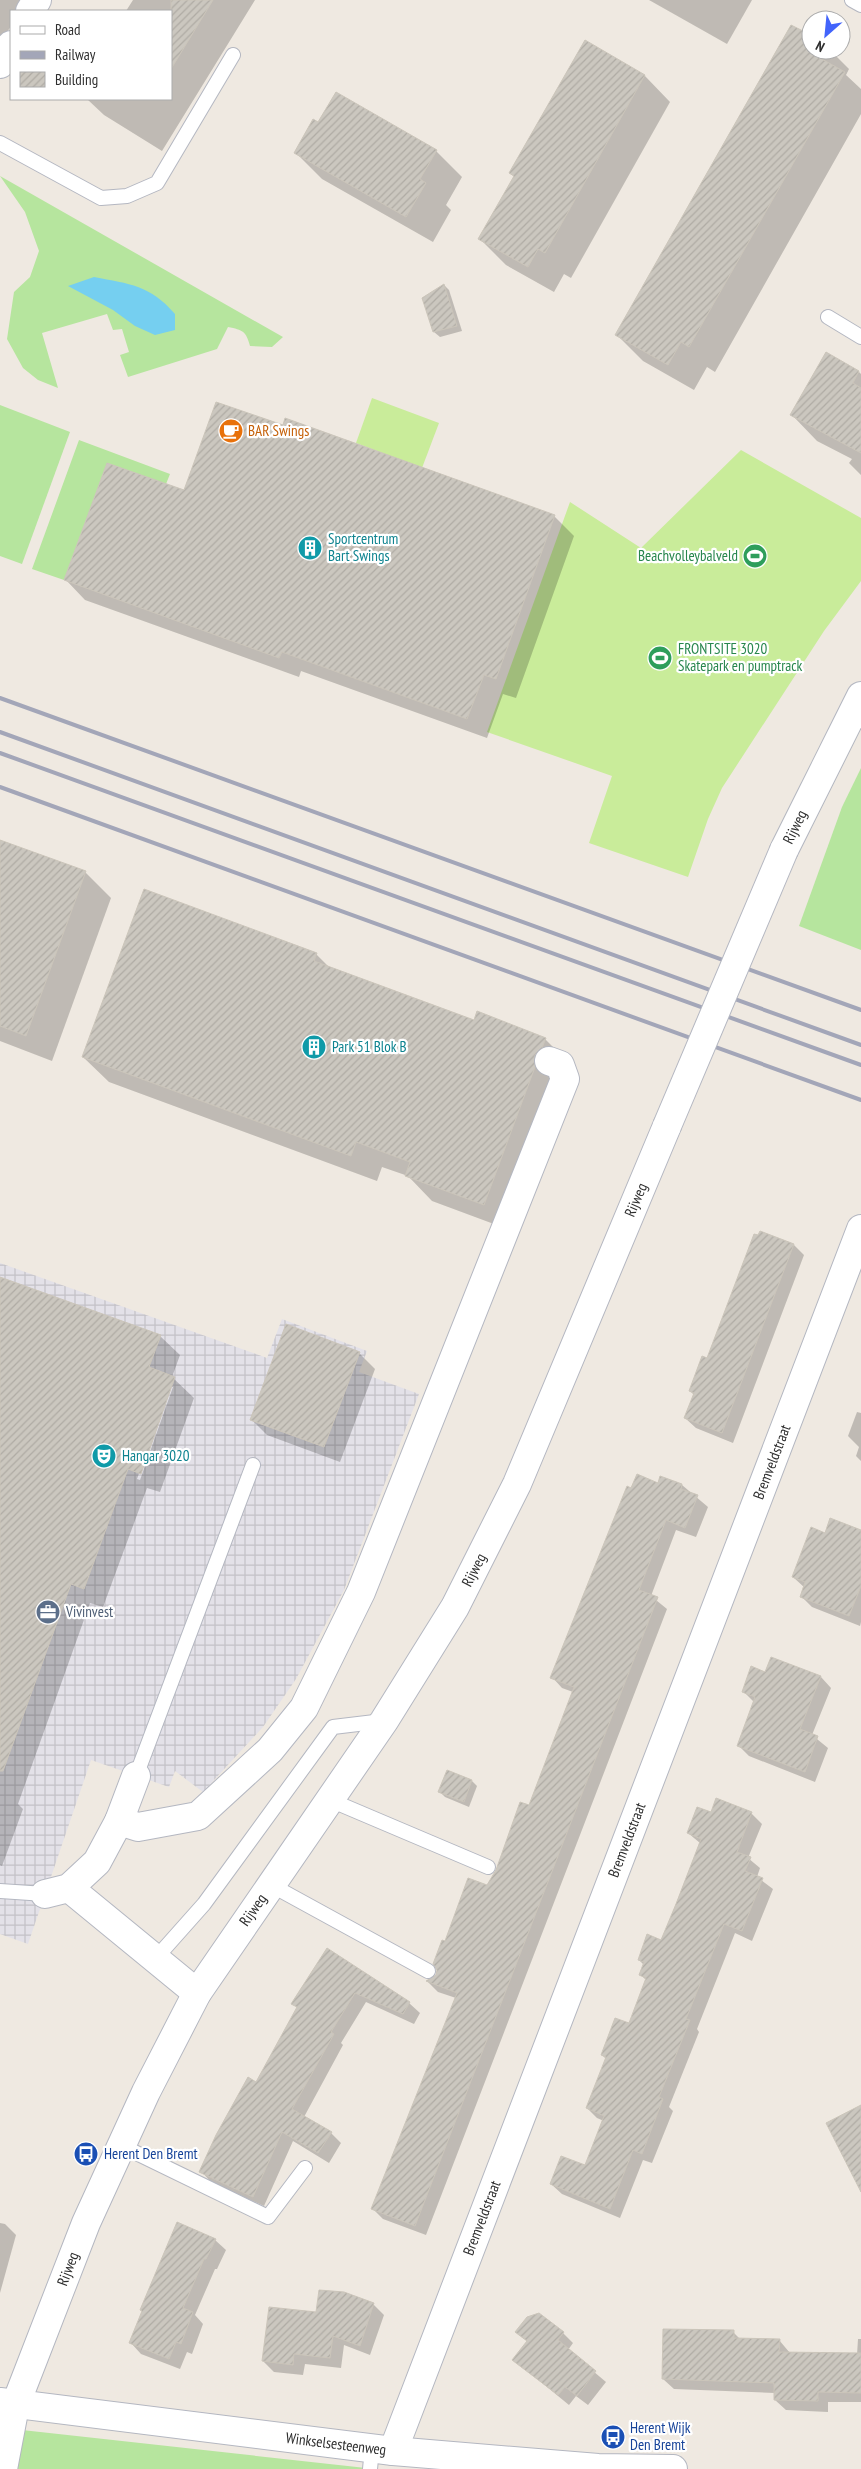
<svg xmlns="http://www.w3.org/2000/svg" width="861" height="2469" font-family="'PT Sans Narrow',sans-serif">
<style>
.industrial{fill:url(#industrial-grid)}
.grass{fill:#b6e59e}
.pitch{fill:#c9ec9a}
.water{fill:#75cff0}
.shadow{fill:#0003;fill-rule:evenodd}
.building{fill:url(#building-hatch);stroke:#cbc5ba}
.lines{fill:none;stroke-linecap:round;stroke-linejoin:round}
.lane-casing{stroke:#b4b7c1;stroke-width:16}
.street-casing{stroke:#b4b7c1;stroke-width:30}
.secondary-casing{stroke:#b4b7c1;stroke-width:30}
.lane{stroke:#fff;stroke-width:14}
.street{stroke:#fff;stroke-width:28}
.secondary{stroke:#fff;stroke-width:28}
.rail{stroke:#a3a6b8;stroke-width:4}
.secondary-bridge-casing{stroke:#b4b7c1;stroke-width:30;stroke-linecap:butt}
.secondary-bridge{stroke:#fff;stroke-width:28}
.labels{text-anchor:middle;stroke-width:4.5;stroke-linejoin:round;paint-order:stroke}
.food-label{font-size:15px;fill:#c56008;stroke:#fff;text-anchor:start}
.culture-label{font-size:15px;fill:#0d838f;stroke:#fff;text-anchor:start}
.leisure-label{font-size:15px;fill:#27864d;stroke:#fff;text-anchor:end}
.street-label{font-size:15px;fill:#2e2e2e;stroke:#fff}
.service-label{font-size:15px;fill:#4e5e75;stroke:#fff;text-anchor:start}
.transit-label{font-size:15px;fill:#164399;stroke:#fff;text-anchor:start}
</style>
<defs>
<pattern id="industrial-grid" width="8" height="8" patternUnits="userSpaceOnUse" patternTransform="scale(1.25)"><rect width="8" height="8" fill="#e3e1e8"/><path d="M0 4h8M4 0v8" fill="none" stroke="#c3c1c7"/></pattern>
<pattern id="building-hatch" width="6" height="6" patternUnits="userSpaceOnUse" patternTransform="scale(1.25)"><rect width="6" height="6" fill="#cbc7bf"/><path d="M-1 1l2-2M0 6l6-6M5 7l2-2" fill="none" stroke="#afaba4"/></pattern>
</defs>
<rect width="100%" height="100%" fill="#efe9e1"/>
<polygon class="industrial" points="0,1263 267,1358 282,1319 367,1351 359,1372 419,1394 344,1590 296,1679 263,1727 203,1792 175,1771 169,1787 91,1760 28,1944 0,1934"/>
<g class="grass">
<path d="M0,176L283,337L272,347L250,346C246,331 243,330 228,327L217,349L128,377L120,355L129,352L122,329L113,330L107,314L42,333L58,388L38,380L23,368L7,339L14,292L30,277L39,251L25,212Z"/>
<polygon points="0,405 70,432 22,564 0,556"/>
<polygon points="79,440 170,474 166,484 107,463 64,580 32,569"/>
<polygon points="861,768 861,950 799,926 842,807"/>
<polygon points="22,2430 375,2469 15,2469"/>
</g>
<g class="pitch">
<polygon points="372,398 439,423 422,468 356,443"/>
<polygon points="741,450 861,518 861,581 824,631 722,788 708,819 688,877 589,843 612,776 487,732 570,502 641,548"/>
</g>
<path class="water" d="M94,277C130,284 150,285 175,314V330L155,335L135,326L113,310L68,286Z"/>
<g class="shadow">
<polygon points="0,0 27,0 20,11 11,11 11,26 0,43"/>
<polygon points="133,0 255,0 162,151 104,115 87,99 171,99 171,11 126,11"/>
<polygon points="649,0 752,0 727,44"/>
<polygon points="811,37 811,50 830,50 849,69 846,75 861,89 861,114 715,372 707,367 694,390 643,361 617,335"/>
<polygon points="585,42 645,76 670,102 571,278 564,274 554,292 506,265 480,239 514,177 511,173"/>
<polygon points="319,124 436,151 462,177 446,205 451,210 433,242 322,179 296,153"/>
<polygon points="444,285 449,290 462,331 440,337 434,332 423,299"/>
<polygon points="859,372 861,374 861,475 849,463 852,459 817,441 792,415"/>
<polygon points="286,420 554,516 574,536 516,698 503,694 487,738 301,671 299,677 85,600 66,580 185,492 283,427"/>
<polygon points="0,841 85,872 111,898 52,1061 0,1041"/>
<polygon points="316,954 330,968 474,1022 545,1039 571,1065 510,1230 432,1201 408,1176 382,1167 377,1181 109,1082 83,1057"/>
<polygon points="794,1245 804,1255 733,1443 696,1428 685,1418 694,1395 690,1391 708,1359"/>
<path d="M0,1278L160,1336L180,1355L172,1377L194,1398L160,1492L147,1488L103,1607L90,1603L18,1804L23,1809L2,1866L0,1865ZM170,1387H173L140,1480L137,1479Z"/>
<polygon points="359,1353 375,1369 340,1462 267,1435 252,1420"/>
<polygon points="857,1412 861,1413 861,1461 856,1456 859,1447 848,1436"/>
<polygon points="659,1484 682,1485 708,1507 696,1537 676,1530 651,1596 667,1609 426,2235 383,2219 373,2209 456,1998 438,1992 428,1982 437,1975 445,1943 488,1887 530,1807 573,1692 562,1688 552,1677 632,1489"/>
<polygon points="861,1531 861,1622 860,1626 812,1607 801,1596 805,1588 793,1577 826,1534"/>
<polygon points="772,1659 821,1677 831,1688 812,1735 828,1748 815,1782 749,1756 738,1745 754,1702 743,1691 766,1673"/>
<polygon points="472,1781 477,1786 469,1807 445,1797 440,1792"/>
<polygon points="751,1813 762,1824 748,1858 760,1868 757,1877 773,1889 752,1941 735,1933 697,2029 699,2032 669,2107 673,2111 652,2163 643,2160 620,2218 562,2194 551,2184 586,2167 604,2121 597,2118 587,2108 606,2059 602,2055 630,2025 647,1981 641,1975 644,1965 639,1960 661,1942 700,1843 688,1833 711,1814"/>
<polygon points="328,1950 409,2003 420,2013 414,2024 366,2002 341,2043 343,2045 304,2117 331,2133 341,2143 329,2163 293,2141 264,2206 211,2182 201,2171 257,2083 298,2009 293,2003"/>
<polygon points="0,2223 5,2224 16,2235 0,2293"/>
<polygon points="215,2240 226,2250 217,2269 215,2269 195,2315 203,2324 192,2354 187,2352 180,2369 141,2354 131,2343"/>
<polygon points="373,2304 384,2315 370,2355 344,2345 341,2368 305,2364 303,2375 274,2372 263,2361"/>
<polygon points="517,2332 563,2333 573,2343 568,2350 606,2382 588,2405 576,2396 569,2405 514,2360 528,2342"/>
<polygon points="733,2332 741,2340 779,2340 790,2353 857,2355 858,2339 861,2339 861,2402 828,2402 828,2412 786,2410 775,2400 775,2393 674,2389 663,2379"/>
</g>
<g class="building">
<polygon points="171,0 213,0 171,69"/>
<polygon points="791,25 811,35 811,53 845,72 689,347 681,342 668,365 615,335"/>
<polygon points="585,40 645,75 545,253 538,249 528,267 478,239 514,176 509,173"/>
<polygon points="336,92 437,150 420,179 426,183 406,217 294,153 313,119 318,122"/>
<polygon points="444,284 457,326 433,332 422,298"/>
<polygon points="826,352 859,371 853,383 861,388 861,453 790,415"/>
<polygon points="216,402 283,425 285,418 555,515 496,679 484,675 467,719 282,652 279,658 64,580 107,463 184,490"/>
<polygon points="0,840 86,871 26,1036 0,1026"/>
<polygon points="144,889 317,953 314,961 474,1020 477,1011 546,1038 542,1048 535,1055 535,1067 484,1205 405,1176 410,1162 356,1142 351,1156 82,1057"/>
<polygon points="760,1231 794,1244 722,1433 684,1418 694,1393 689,1391 702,1356 707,1358 754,1234 758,1235"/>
<polygon points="0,1277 161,1335 149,1367 175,1377 141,1474 128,1469 84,1589 71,1584 3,1771 0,1771"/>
<polygon points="286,1324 360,1352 324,1447 250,1420"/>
<polygon points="637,1474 658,1483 660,1476 682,1484 681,1489 698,1495 685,1528 666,1520 639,1590 658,1597 415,2226 371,2209 457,1993 426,1981 436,1975 437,1970 433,1964 442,1940 445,1941 468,1878 487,1885 496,1870 520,1802 529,1805 574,1687 550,1678 627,1486 631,1488"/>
<polygon points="830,1518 861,1530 861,1586 849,1616 800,1597 805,1582 792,1577 811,1527 825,1533"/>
<polygon points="771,1657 821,1676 800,1729 818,1736 805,1772 737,1746 755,1697 742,1692 751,1666 765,1672"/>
<polygon points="447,1770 472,1780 464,1802 438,1792"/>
<polygon points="716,1798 752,1812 737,1852 751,1857 745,1871 763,1878 742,1931 724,1924 686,2019 690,2020 659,2097 663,2099 642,2154 633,2150 610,2209 550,2184 561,2156 585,2165 604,2116 586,2108 606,2057 601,2055 615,2018 629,2023 646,1978 639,1975 644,1962 638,1960 647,1934 661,1940 676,1904 701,1839 687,1833 697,1807 711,1812"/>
<polygon points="327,1948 410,2002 403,2014 355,1993 331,2032 334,2034 292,2109 332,2132 318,2153 282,2132 253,2197 199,2172 216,2135 248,2077 256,2082 297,2007 291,2004"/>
<polygon points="861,2105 861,2192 826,2123"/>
<polygon points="177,2222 216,2239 206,2259 204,2259 183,2308 193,2312 181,2344 176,2342 169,2359 129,2343 142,2311 140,2310"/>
<polygon points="319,2290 344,2292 374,2303 360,2346 333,2336 330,2358 294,2354 293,2365 262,2361 269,2307 316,2312"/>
<polygon points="539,2313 564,2332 558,2340 596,2371 577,2396 565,2387 558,2395 512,2360 527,2341 515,2332 527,2317"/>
<polygon points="663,2329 734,2330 734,2338 780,2339 779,2352 861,2353 861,2393 818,2392 818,2401 774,2400 774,2383 662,2379"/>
</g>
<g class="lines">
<defs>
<g id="lane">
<polyline points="852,0 861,5"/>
<polyline points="0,143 101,198 127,196 157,183 233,55"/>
<polyline points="828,317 861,337"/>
<polyline points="136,1776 253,1465"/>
<polyline points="330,1800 488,1867"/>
<polyline points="271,1885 428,1971"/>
<polyline points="0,1891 45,1894"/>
<polyline points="156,1958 204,1904 333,1727 383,1721"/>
<polyline points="122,2146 268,2217 305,2168"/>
<polyline points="370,2469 372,2449"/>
</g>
<g id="street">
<polyline points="119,1821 138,1827 198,1816 270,1750 304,1708 361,1592 565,1079 560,1065 549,1061"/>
<polyline points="69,1888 197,1993"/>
<polyline points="45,1894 69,1888 97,1862 119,1821 136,1776"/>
<polyline points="393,2451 861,1229"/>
<polyline points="3,2469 15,2406"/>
</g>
<g id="secondary">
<polyline points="30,11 37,0"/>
<polyline points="0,64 11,45"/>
<polyline points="784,850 861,696"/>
<polyline points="0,2402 393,2451 598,2468 673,2469"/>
<polyline points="15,2406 86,2223 146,2092 197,1993 384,1721 455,1607 517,1484 667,1126"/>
</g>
</defs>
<use href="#lane" class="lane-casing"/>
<use href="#street" class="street-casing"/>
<use href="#secondary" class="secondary-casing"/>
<use href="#lane" class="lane"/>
<use href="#street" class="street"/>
<use href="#secondary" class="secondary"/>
<g class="rail">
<polyline points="0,698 861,1010"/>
<polyline points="0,732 861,1045"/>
<polyline points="0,753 861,1065"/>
<polyline points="0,787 861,1100"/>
</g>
<defs>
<polyline id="secondary-bridge" points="667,1126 784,850"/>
</defs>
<use href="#secondary-bridge" class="secondary-bridge-casing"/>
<use href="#secondary-bridge" class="secondary-bridge"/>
</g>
<defs>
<symbol id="cafe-disc" viewBox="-11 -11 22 22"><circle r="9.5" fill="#e8710a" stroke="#fff"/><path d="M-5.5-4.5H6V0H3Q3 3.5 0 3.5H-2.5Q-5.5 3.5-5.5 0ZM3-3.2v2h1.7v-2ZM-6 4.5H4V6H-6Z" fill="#fff"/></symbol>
<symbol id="building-disc" viewBox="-11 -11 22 22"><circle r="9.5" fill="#0f9aa8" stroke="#fff"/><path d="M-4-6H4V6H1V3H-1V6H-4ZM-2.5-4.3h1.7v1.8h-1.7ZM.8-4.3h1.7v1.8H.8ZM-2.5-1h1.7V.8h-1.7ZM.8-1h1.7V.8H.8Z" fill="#fff"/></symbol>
<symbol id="stadium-disc" viewBox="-11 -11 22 22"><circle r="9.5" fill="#2e9e5b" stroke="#fff"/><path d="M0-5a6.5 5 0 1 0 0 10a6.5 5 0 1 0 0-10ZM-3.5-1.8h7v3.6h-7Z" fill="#fff"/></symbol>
<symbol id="theatre-disc" viewBox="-11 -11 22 22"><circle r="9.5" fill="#0f9aa8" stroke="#fff"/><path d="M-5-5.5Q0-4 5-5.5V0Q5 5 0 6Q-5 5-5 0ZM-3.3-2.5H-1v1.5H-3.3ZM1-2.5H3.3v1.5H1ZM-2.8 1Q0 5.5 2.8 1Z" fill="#fff"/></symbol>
<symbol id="office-disc" viewBox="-11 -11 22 22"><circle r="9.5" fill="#5c6f8a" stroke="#fff"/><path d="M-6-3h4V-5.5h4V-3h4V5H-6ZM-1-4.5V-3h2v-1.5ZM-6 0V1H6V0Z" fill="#fff"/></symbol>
<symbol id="bus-disc" viewBox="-11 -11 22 22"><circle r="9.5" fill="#1a4fb4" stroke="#fff"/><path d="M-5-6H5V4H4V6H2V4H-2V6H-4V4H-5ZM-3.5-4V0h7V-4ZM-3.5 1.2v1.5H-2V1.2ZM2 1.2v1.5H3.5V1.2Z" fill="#fff"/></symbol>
</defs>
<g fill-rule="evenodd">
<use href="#cafe-disc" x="217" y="417" width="28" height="28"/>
<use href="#building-disc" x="296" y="534" width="28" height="28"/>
<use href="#stadium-disc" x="741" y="542" width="28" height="28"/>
<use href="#stadium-disc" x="646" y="644" width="28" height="28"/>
<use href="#building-disc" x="300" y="1033" width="28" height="28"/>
<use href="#theatre-disc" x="90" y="1442" width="28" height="28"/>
<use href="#office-disc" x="34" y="1598" width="28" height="28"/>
<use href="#bus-disc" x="72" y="2140" width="28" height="28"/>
<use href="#bus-disc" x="599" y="2423" width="28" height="28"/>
</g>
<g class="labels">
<g class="food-label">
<text x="248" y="436">BAR Swings</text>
</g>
<g class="culture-label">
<text x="328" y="544">Sportcentrum<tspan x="328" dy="17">Bart Swings</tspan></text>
<text x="332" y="1052">Park 51 Blok B</text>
<text x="122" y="1461">Hangar 3020</text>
</g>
<g class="leisure-label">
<text x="738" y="561">Beachvolleybalveld</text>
<text x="678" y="654" text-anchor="start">FRONTSITE 3020<tspan x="678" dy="17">Skatepark en pumptrack</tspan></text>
</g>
<g class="street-label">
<text transform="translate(795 827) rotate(-64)" y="5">Rijweg</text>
<text transform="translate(636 1200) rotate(-67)" y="5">Rijweg</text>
<text transform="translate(772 1462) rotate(-69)" y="5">Bremveldstraat</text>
<text transform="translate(474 1570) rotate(-63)" y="5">Rijweg</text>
<text transform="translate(627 1840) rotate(-69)" y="5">Bremveldstraat</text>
<text transform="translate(253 1910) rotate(-55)" y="5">Rijweg</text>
<text transform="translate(482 2218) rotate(-69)" y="5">Bremveldstraat</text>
<text transform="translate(68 2269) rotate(-69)" y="5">Rijweg</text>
<text transform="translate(336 2444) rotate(7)" y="5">Winkselsesteenweg</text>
</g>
<g class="service-label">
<text x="66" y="1617">Vivinvest</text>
</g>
<g class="transit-label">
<text x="104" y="2159">Herent Den Bremt</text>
<text x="630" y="2433">Herent Wijk<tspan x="630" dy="17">Den Bremt</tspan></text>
</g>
</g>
<rect x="10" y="10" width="162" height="90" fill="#ffffff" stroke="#ababab"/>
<rect x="20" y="26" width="25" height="8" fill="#ffffff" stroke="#ababab"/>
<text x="55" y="35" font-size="15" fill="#2e2e2e">Road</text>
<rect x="20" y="51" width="25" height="8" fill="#a3a6b8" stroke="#ababab"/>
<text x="55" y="60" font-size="15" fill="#2e2e2e">Railway</text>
<rect x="20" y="72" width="25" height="15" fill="url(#building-hatch)" stroke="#ababab"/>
<text x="55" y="85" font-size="15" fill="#2e2e2e">Building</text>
<g transform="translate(826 35) rotate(207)"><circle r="24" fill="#ffffff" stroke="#ababab"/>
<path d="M0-4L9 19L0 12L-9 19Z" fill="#4264fb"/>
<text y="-8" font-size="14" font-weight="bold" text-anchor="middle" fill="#2e2e2e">N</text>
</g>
</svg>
